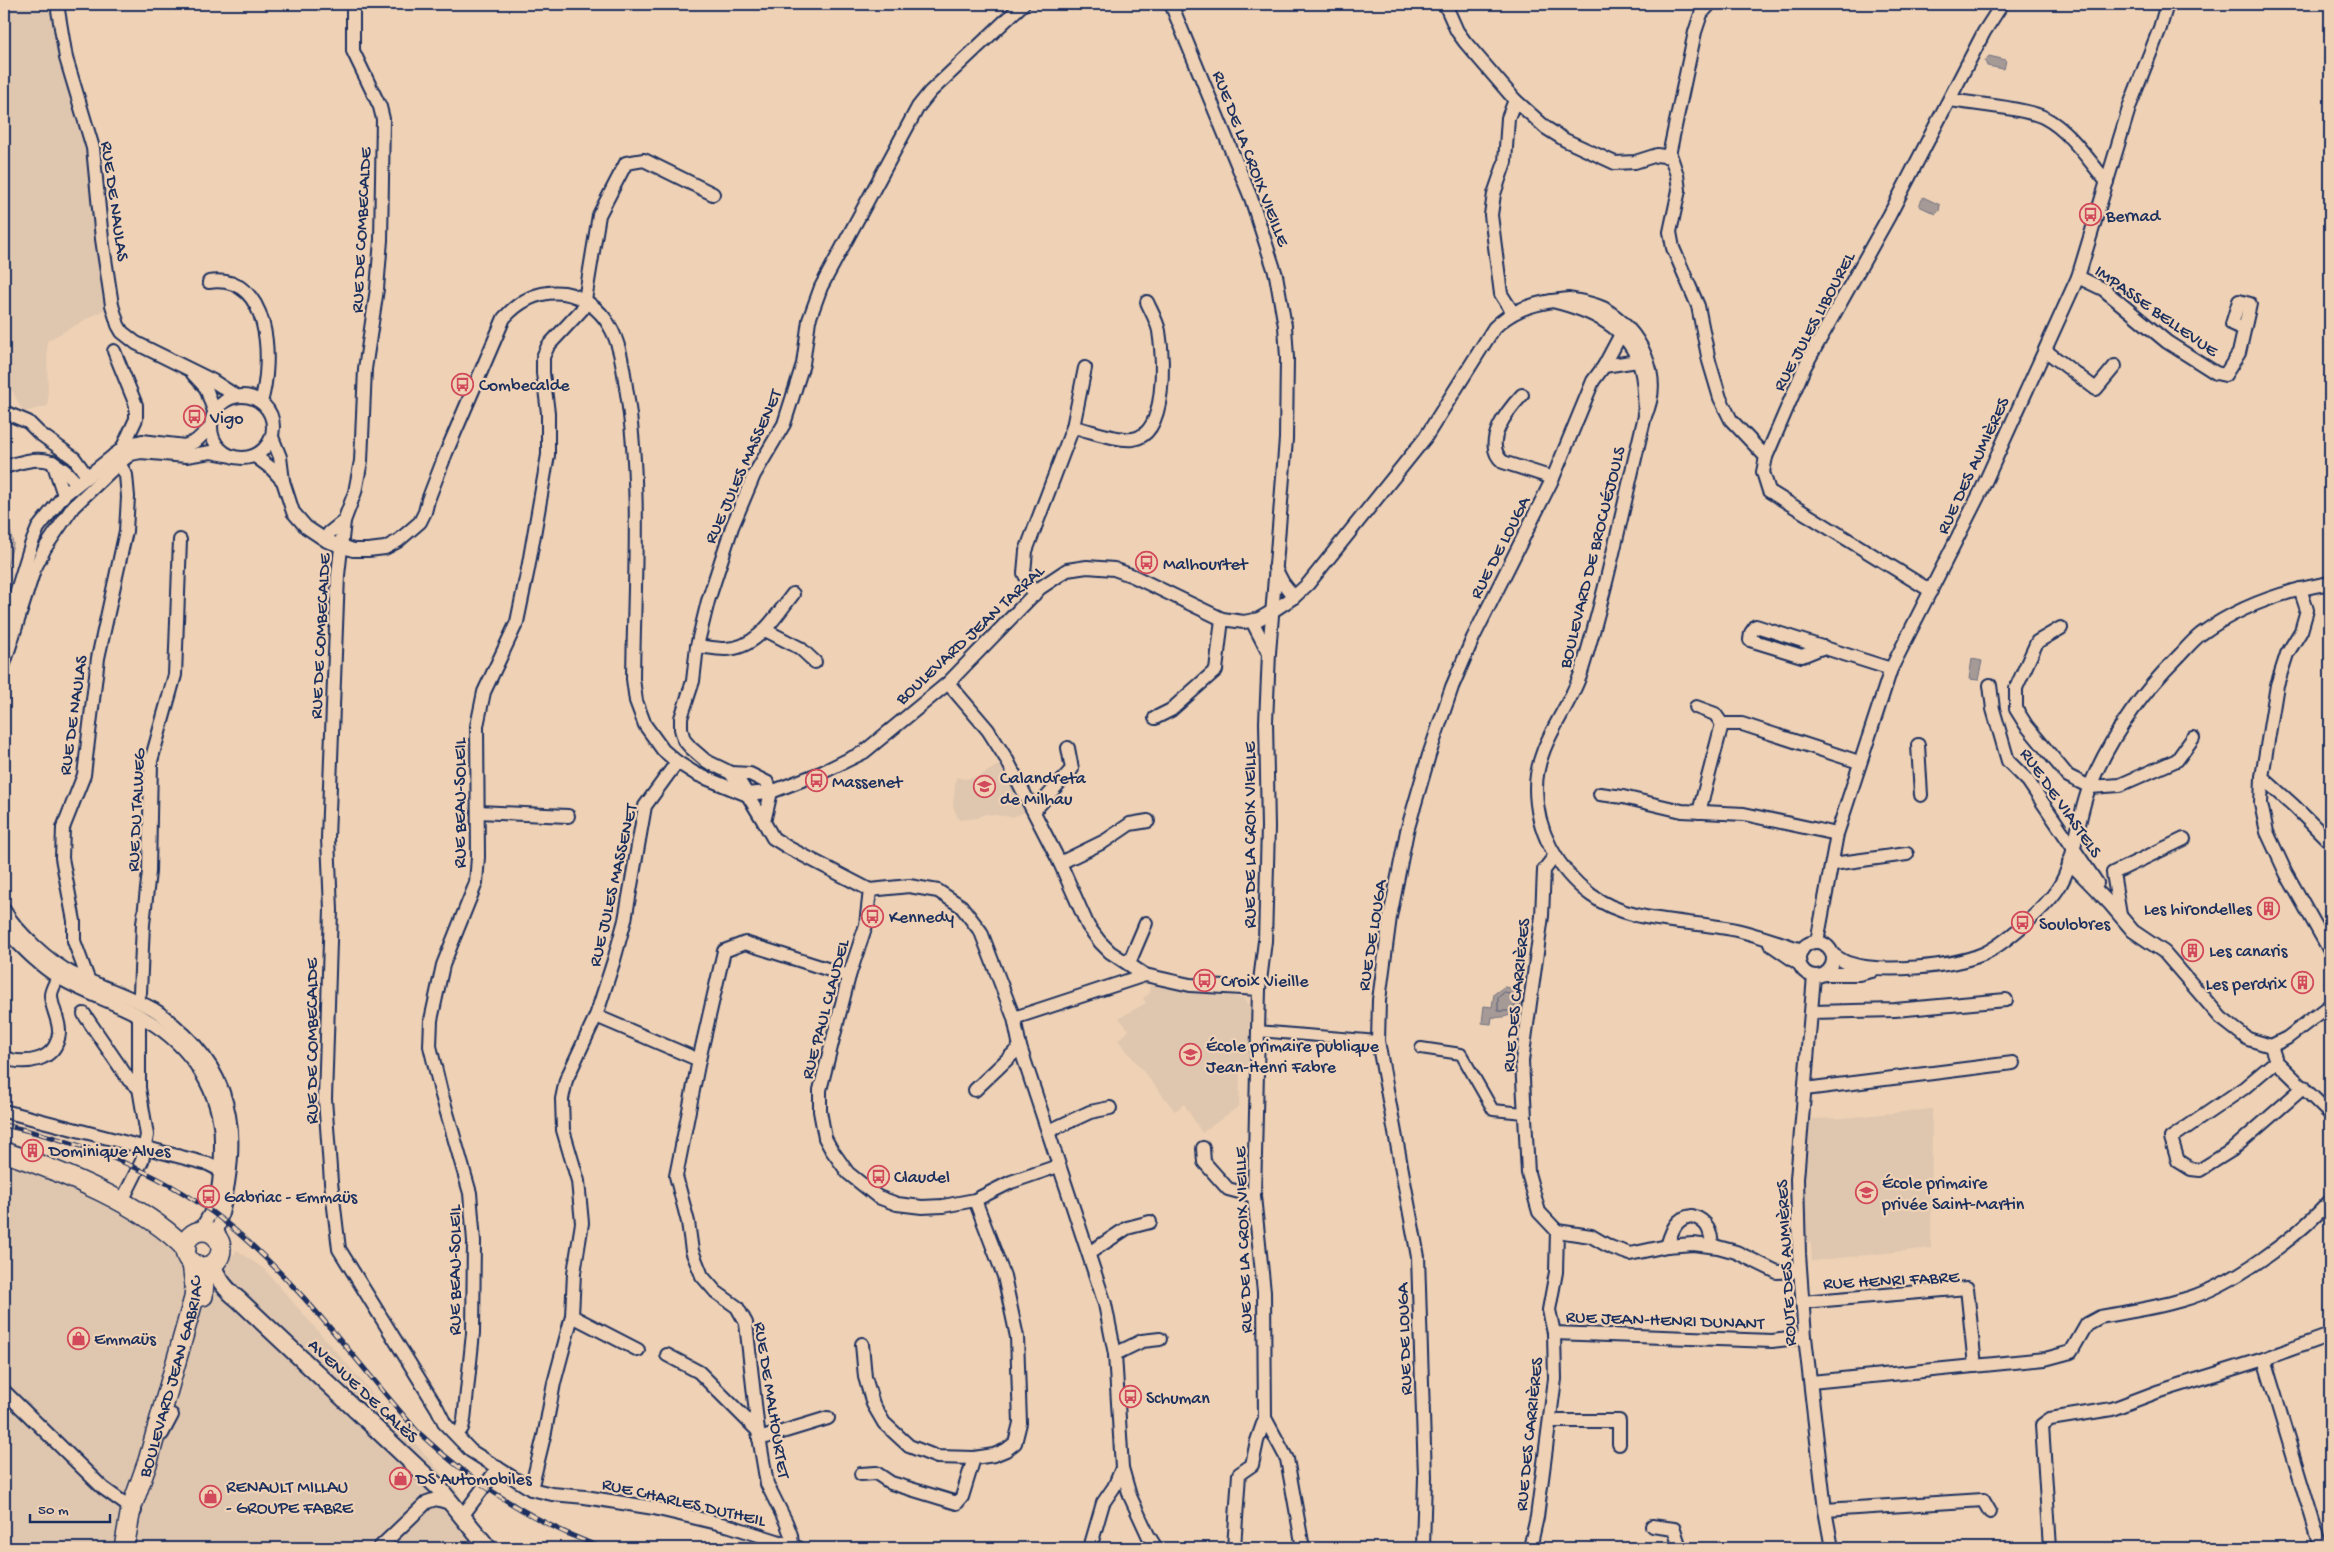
<svg xmlns="http://www.w3.org/2000/svg" width="2334" height="1552" font-family="'Gochi Hand',sans-serif">
<style>
.built{fill:#dfc6af}
.green{fill:#d0baa8;stroke:#767483}
.water{fill:#a69a97;stroke:#6e6f80}
.lines{fill:none;stroke-linecap:round;stroke-linejoin:round}
.shore{stroke:#535a75;stroke-width:1}
.pedestrian-casing{stroke:#1b2f5e;stroke-width:14}
.minor-casing{stroke:#1b2f5e;stroke-width:16}
.tertiary-casing{stroke:#1b2f5e;stroke-width:20}
.secondary-casing{stroke:#1b2f5e;stroke-width:22}
.pedestrian{stroke:#efd2b5;stroke-width:10}
.minor{stroke:#efd2b5;stroke-width:12}
.tertiary{stroke:#efd2b5;stroke-width:16}
.secondary{stroke:#efd2b5;stroke-width:19}
.rail-casing{stroke:#1b2f5e;stroke-width:5}
.rail{stroke:#efd2b5;stroke-width:3;stroke-dasharray:9;stroke-linecap:butt}
.labels{text-anchor:middle;stroke-width:4.5;stroke-linejoin:round;paint-order:stroke}
.street-label{font-size:18px;fill:#1b2f5e;stroke:#efd2b5}
.poi-label{font-size:18px;fill:#1b2f5e;stroke:#efd2b5;text-anchor:start}
</style>
<rect width="100%" height="100%" fill="#efd2b5"/>
<filter id="ink" filterUnits="userSpaceOnUse"><feTurbulence type="fractalNoise" baseFrequency=".02" numOctaves="2"/><feDisplacementMap in="SourceGraphic" scale="10" xChannelSelector="R" yChannelSelector="G"/><feConvolveMatrix kernelMatrix="1 2 1 2 8 2 1 2 1" color-interpolation-filters="sRGB"/></filter>
<g filter="url(#ink)">
<g class="built">
<polygon points="4,4 50,4 57,56 94,168 105,309 47,341 48,406 23,412 11,388 4,390"/>
<polygon points="1000,764 1025,812 1012,817 985,814 977,818 959,820 953,806 956,777 964,779 978,777"/>
<polygon points="1159,984 1181,990 1243,998 1250,1007 1249,1070 1240,1071 1239,1106 1202,1133 1184,1104 1175,1111 1118,1040 1129,1030 1119,1018 1146,1003 1143,998 1150,993 1149,986"/>
<polygon points="1932,1109 1931,1248 1812,1261 1811,1244 1803,1239 1801,1181 1807,1119 1843,1118"/>
<polygon points="4,1159 150,1226 203,1271 224,1268 237,1250 265,1270 456,1490 489,1548 4,1548"/>
</g>
<polygon class="green" points="4,501 13,544 4,579"/>
<g class="water">
<polygon points="1989,56 2006,60 2004,69 1987,66 1985,61"/>
<polygon points="1923,197 1940,205 1939,211 1936,214 1919,206"/>
<polygon points="1972,659 1982,661 1978,680 1969,679"/>
<path d="M1504,987C1531,988 1526,1021 1492,1017L1491,1024L1482,1023L1484,1006L1492,1007L1494,994Z"/>
</g>
<g class="lines">
<polygon class="shore" points="1505,992 1513,996 1516,1005 1510,1011 1498,1011 1498,998"/>
<defs>
<g id="pedestrian">
<polyline points="1257,1031 1378,1041"/>
<polyline points="1421,1048 1461,1054 1493,1110 1524,1113"/>
</g>
<g id="minor">
<polyline points="57,4 66,58 93,148 102,239 112,305 118,325 122,332 136,343 213,381 236,396"/>
<polyline points="1171,4 1251,198 1276,275 1285,326 1287,358 1286,439 1269,653 1266,722 1268,827 1265,941 1259,989 1254,1196 1264,1292 1265,1418 1287,1459 1303,1548"/>
<polyline points="1445,4 1457,31 1465,42 1515,100 1546,128 1565,140 1615,163 1635,162 1657,155 1671,157 1677,175 1679,190 1670,232 1673,248 1698,306 1709,361 1720,398 1731,420 1766,457"/>
<path d="M1950,100C1974,104 2026,108 2045,118C2070,131 2089,161 2107,182"/>
<polyline points="1669,155 1695,32 1701,14 1710,4"/>
<polyline points="2078,277 2103,289 2167,342 2216,373 2225,375 2239,353 2250,304 2239,301 2232,324 2244,329"/>
<path d="M209,282C271,273 273,361 261,402"/>
<path d="M1569,299C1580,301 1593,303 1603,308C1640,330 1664,375 1645,416C1644,401 1645,385 1641,370C1631,327 1590,310 1552,301Z"/>
<polyline points="585,300 599,215 626,163 644,160 713,194"/>
<polyline points="1513,313 1501,294 1491,215 1494,194 1505,162 1508,118 1515,100"/>
<polyline points="114,351 136,405 136,419 122,449"/>
<polyline points="2046,351 2096,389 2115,366"/>
<polyline points="1604,366 1638,361"/>
<polyline points="193,374 206,388 214,411"/>
<path d="M1522,395C1508,410 1481,443 1503,462L1553,478"/>
<circle cx="242" cy="427" r="31"/>
<polyline points="4,412 28,422 39,433 74,458 87,476"/>
<path d="M1645,416C1624,502 1607,589 1581,673C1568,712 1536,744 1536,788C1536,830 1557,870 1591,895C1631,925 1689,919 1736,930C1758,935 1780,943 1802,950"/>
<path d="M1073,427C1089,430 1117,441 1133,439C1168,434 1163,356 1159,331C1157,321 1151,311 1147,302"/>
<path d="M272,437L280,457L283,481L293,512L306,527L327,541L353,550H368L385,548L398,541L420,522L425,512L428,500L446,453L504,318C520,300 539,290 564,293C582,296 600,309 609,325C620,343 623,367 626,387C642,483 634,583 633,679L636,701L645,725L663,750L677,762L696,774L745,794L771,792L823,772L864,752L948,683L1040,588L1067,570L1087,567L1114,569L1133,576L1222,619L1244,622L1259,619L1271,612L1294,597L1308,584L1425,438L1494,328C1511,311 1529,305 1552,301"/>
<polyline points="255,456 271,468 283,481"/>
<polyline points="53,462 64,495"/>
<path d="M4,467C38,457 53,453 77,484"/>
<polyline points="344,521 355,492 361,461 365,369 377,289 381,240 383,119 380,107 353,51 353,4"/>
<polyline points="329,533 344,521 338,575 328,838 331,910 325,1099 331,1182 339,1249 437,1408 445,1424 471,1451 531,1489 552,1494 585,1497 654,1508 730,1526 799,1548"/>
<polyline points="1275,568 1283,583 1294,597"/>
<polyline points="2300,589 2307,610 2301,631 2287,654 2277,685 2262,777 2294,806 2330,842"/>
<polyline points="1931,591 1769,491 1763,472 1766,457 1805,366 1889,216 1984,32 2002,4"/>
<polyline points="1034,595 1024,573 1026,551 1073,427 1085,368"/>
<polyline points="1252,621 1267,650"/>
<polyline points="2061,628 2037,642 2016,688 2016,709 2026,725 2068,776 2090,787 2120,785 2177,760 2193,738"/>
<polyline points="765,630 800,648 815,662"/>
<polyline points="4,632 31,545 38,528 64,495 122,449 134,443 142,441 185,446 196,441 210,428"/>
<path d="M697,646C706,647 716,649 725,649C757,649 775,617 793,594"/>
<polyline points="1824,647 1802,656 1750,640 1751,633 1756,626 1891,669"/>
<polyline points="4,664 34,570 45,548 73,507 119,463 131,454 141,452 186,456 211,452 227,455"/>
<polyline points="948,683 988,730 1007,760 1060,863 1088,926 1100,942 1110,952 1145,975 1190,985 1259,989"/>
<polyline points="1990,685 1993,709 2008,761 2028,781 2097,883"/>
<polyline points="1696,707 1715,714 1722,724"/>
<polyline points="1155,718 1171,710 1216,670 1222,619"/>
<polyline points="1722,724 1742,724 1859,762"/>
<polyline points="1918,745 1921,795"/>
<polyline points="731,773 706,761 691,748 684,740 681,729 681,718 693,681 697,646 708,601 732,527 754,475 784,424 803,364 809,320 821,287 918,107 930,92 1023,4"/>
<polygon points="731,773 750,774 768,783 771,792 764,822 741,784 735,780"/>
<polyline points="2262,777 2261,804 2267,832 2286,873 2330,951"/>
<polyline points="1600,794 1623,797 1682,811 1744,814 1837,834"/>
<polyline points="1034,811 1072,769 1068,748"/>
<polyline points="478,812 568,816"/>
<polyline points="1699,812 1722,724"/>
<polyline points="764,822 773,838 789,848 870,890 909,886 938,891 961,906 981,932 1014,1018 1020,1047 1105,1304 1115,1354 1122,1468 1130,1496 1148,1535 1156,1548"/>
<polyline points="2069,862 2110,904 2133,931 2164,952 2221,1018 2248,1039 2271,1046 2276,1061 2330,1114"/>
<polyline points="1060,863 1105,841 1130,824 1148,821"/>
<polyline points="1832,864 1907,854"/>
<polyline points="870,890 866,925 849,976 820,1090 820,1111 825,1138 831,1149 848,1173 878,1197 897,1204 922,1207 943,1206 975,1200 1011,1182 1058,1166"/>
<path d="M4,910C17,932 49,962 73,974C99,986 127,995 153,1009C165,1016 175,1026 185,1035C246,1093 236,1163 216,1237"/>
<polyline points="2120,915 2113,873 2184,839"/>
<path d="M4,929C21,946 37,964 58,977C85,994 119,1003 147,1020C191,1046 222,1092 221,1144C221,1162 220,1192 213,1208C209,1216 204,1224 200,1231"/>
<polyline points="1817,942 1837,834 1891,669 1981,491 2078,277 2130,105 2160,28 2167,4"/>
<circle cx="1816" cy="959" r="17"/>
<polyline points="1770,944 1799,964"/>
<path d="M1832,954C1837,957 1842,961 1848,963C1880,974 1952,967 1983,954C2003,945 2044,909 2057,890C2077,861 2076,819 2090,786C2110,738 2140,695 2177,658C2185,650 2192,641 2201,634C2239,606 2284,591 2330,583"/>
<polyline points="1129,963 1146,923"/>
<polyline points="1825,974 1859,974 1872,971"/>
<polyline points="1814,976 1797,1179 1799,1254 1805,1337 1825,1510 1832,1548"/>
<polyline points="88,979 74,941 74,921 62,858 63,828 84,775 98,658 126,531 128,497 126,475 114,455"/>
<polyline points="140,993 143,924 149,872 151,761 175,675 180,540"/>
<polyline points="1812,1012 1895,1010 2006,1000"/>
<polyline points="84,1014 129,1080 139,1088"/>
<polyline points="596,1016 699,1060 676,1176 688,1222 692,1251 702,1276 716,1292 737,1307 746,1323 758,1431 767,1484 786,1522 791,1535 792,1545"/>
<polyline points="1014,1018 1145,975"/>
<polyline points="2271,1046 2287,1038 2330,1005"/>
<path d="M4,1058C25,1065 56,1062 59,1033C60,1020 51,1008 51,995C51,990 56,982 58,977"/>
<polyline points="699,1060 724,951 745,943 849,976"/>
<polyline points="2276,1061 2244,1088 2171,1138 2178,1161 2191,1169 2200,1170 2232,1150 2304,1087"/>
<polyline points="1805,1089 2013,1063"/>
<polyline points="975,1090 1020,1047"/>
<polyline points="4,1111 208,1164 220,1170"/>
<polyline points="1049,1131 1090,1112 1110,1108"/>
<polyline points="1203,1148 1204,1162 1228,1189 1254,1196"/>
<polyline points="121,1203 142,1161 147,1135 139,1088 139,1019"/>
<polyline points="1557,1231 1591,1236 1610,1247 1630,1254 1667,1246 1693,1244 1718,1247 1736,1252 1777,1272 1800,1271"/>
<path d="M1667,1246C1672,1231 1675,1218 1692,1216C1708,1221 1711,1231 1712,1246"/>
<polyline points="1089,1253 1127,1228 1150,1222"/>
<polyline points="1802,1302 1967,1288 1975,1366"/>
<polyline points="572,1316 638,1350"/>
<polyline points="1554,1333 1772,1341 1805,1337"/>
<polyline points="862,1344 865,1377 873,1404 884,1423 909,1446 937,1457 974,1458 994,1455 1006,1450 1015,1443 1020,1423 1017,1337 1004,1276 975,1200"/>
<polyline points="1115,1354 1142,1341 1160,1339"/>
<polyline points="667,1355 699,1372 758,1431"/>
<polyline points="2264,1359 2321,1548"/>
<path d="M1811,1382L2045,1359L2071,1352L2087,1324L2100,1317C2127,1312 2155,1308 2182,1300C2231,1287 2296,1238 2330,1201"/>
<polyline points="4,1391 103,1488 135,1511"/>
<polyline points="1550,1421 1619,1421 1619,1444"/>
<polyline points="162,1434 172,1415"/>
<polyline points="457,1435 462,1428 464,1420 473,1333 474,1241 470,1193 441,1092 430,1046 431,1020 443,965 476,883 478,857 477,726 484,692 517,622 528,569 548,455 548,413 543,373 543,357 548,346 588,303"/>
<polyline points="759,1439 828,1418"/>
<polyline points="861,1474 876,1473 891,1483 957,1503 962,1497 974,1458"/>
<polyline points="531,1489 545,1432 554,1383 572,1316 574,1273 582,1223 578,1181 563,1130 562,1099 566,1080 596,1016 614,960 625,920 645,806 677,762"/>
<polyline points="1825,1510 1983,1500 1990,1512"/>
<polyline points="463,1515 498,1468"/>
<polyline points="1652,1526 1674,1529 1680,1548"/>
<polyline points="379,1548 427,1502 436,1499 450,1503"/>
<polyline points="1090,1548 1103,1503 1114,1487 1122,1468"/>
<polyline points="1234,1548 1239,1474 1252,1465 1257,1441 1265,1418"/>
<polyline points="1423,1548 1425,1477 1418,1257 1378,1041 1379,1000 1390,917 1407,831 1429,755 1452,687 1473,638 1553,478 1593,381 1604,366 1621,334"/>
<polyline points="1530,1548 1537,1517 1555,1379 1554,1333 1549,1310 1556,1272 1557,1231 1539,1212 1528,1173 1522,1061 1542,916 1544,870 1554,857"/>
<polyline points="2050,1548 2042,1425 2050,1419 2112,1409 2157,1392 2264,1359 2330,1335"/>
</g>
<path id="tertiary" d="M212,1265C219,1280 225,1289 239,1300L439,1488L488,1548"/>
<g id="secondary">
<path d="M4,1152C60,1171 145,1205 186,1249"/>
<circle cx="203" cy="1249" r="18"/>
<polyline points="203,1296 204,1279 208,1266"/>
<path id="s1" d="M124,1548L131,1509L148,1461L194,1298L195,1287L192,1263"/>
</g>
</defs>
<use href="#pedestrian" class="pedestrian-casing"/>
<use href="#minor" class="minor-casing"/>
<use href="#tertiary" class="tertiary-casing"/>
<use href="#secondary" class="secondary-casing"/>
<use href="#pedestrian" class="pedestrian"/>
<use href="#minor" class="minor"/>
<use href="#tertiary" class="tertiary"/>
<use href="#secondary" class="secondary"/>
<defs>
<path id="rail" d="M4,1125C89,1144 169,1174 236,1231C304,1289 358,1364 417,1431C472,1483 532,1522 603,1548"/>
</defs>
<use href="#rail" class="rail-casing"/>
<use href="#rail" class="rail"/>
</g>
</g>
<defs>
<symbol id="bus-ring" viewBox="-11 -11 22 22"><circle r="9.5" fill="#efd2b5" stroke="#d1495b" stroke-width="1.5"/><path d="M-5-6H5V4H4V6H2V4H-2V6H-4V4H-5ZM-3.5-4V0h7V-4ZM-3.5 1.2v1.5H-2V1.2ZM2 1.2v1.5H3.5V1.2Z" fill="#d1495b"/></symbol>
<symbol id="school-ring" viewBox="-11 -11 22 22"><circle r="9.5" fill="#efd2b5" stroke="#d1495b" stroke-width="1.5"/><path d="M0-5L7-2L0 1L-7-2ZM-4 1L0 2.5L4 1V4Q0 6-4 4Z" fill="#d1495b"/></symbol>
<symbol id="building-ring" viewBox="-11 -11 22 22"><circle r="9.5" fill="#efd2b5" stroke="#d1495b" stroke-width="1.5"/><path d="M-4-6H4V6H1V3H-1V6H-4ZM-2.5-4.3h1.7v1.8h-1.7ZM.8-4.3h1.7v1.8H.8ZM-2.5-1h1.7V.8h-1.7ZM.8-1h1.7V.8H.8Z" fill="#d1495b"/></symbol>
<symbol id="shop-ring" viewBox="-11 -11 22 22"><circle r="9.5" fill="#efd2b5" stroke="#d1495b" stroke-width="1.5"/><path d="M-5-2.5h2.3a2.7 3.5 0 0 1 5.4 0H5L5.5 6h-11ZM-1.5-2.5h3a1.5 2.3 0 0 0-3 0Z" fill="#d1495b"/></symbol>
</defs>
<g fill-rule="evenodd">
<use href="#bus-ring" x="2078" y="202" width="25" height="25"/>
<use href="#bus-ring" x="450" y="372" width="25" height="25"/>
<use href="#bus-ring" x="182" y="404" width="25" height="25"/>
<use href="#bus-ring" x="1134" y="550" width="25" height="25"/>
<use href="#bus-ring" x="804" y="768" width="25" height="25"/>
<use href="#school-ring" x="972" y="774" width="25" height="25"/>
<use href="#building-ring" x="2256" y="896" width="25" height="25"/>
<use href="#bus-ring" x="860" y="904" width="25" height="25"/>
<use href="#bus-ring" x="2010" y="910" width="25" height="25"/>
<use href="#building-ring" x="2180" y="938" width="25" height="25"/>
<use href="#bus-ring" x="1192" y="968" width="25" height="25"/>
<use href="#building-ring" x="2290" y="970" width="25" height="25"/>
<use href="#school-ring" x="1178" y="1042" width="25" height="25"/>
<use href="#building-ring" x="20" y="1138" width="25" height="25"/>
<use href="#bus-ring" x="866" y="1164" width="25" height="25"/>
<use href="#school-ring" x="1854" y="1180" width="25" height="25"/>
<use href="#bus-ring" x="196" y="1184" width="25" height="25"/>
<use href="#shop-ring" x="66" y="1326" width="25" height="25"/>
<use href="#bus-ring" x="1118" y="1384" width="25" height="25"/>
<use href="#shop-ring" x="388" y="1466" width="25" height="25"/>
<use href="#shop-ring" x="198" y="1484" width="25" height="25"/>
</g>
<g class="labels">
<g class="street-label">
<text transform="translate(1252 158) rotate(69)" y="6">RUE DE LA CROIX VIEILLE</text>
<text transform="translate(116 201) rotate(82)" y="6">RUE DE NAULAS</text>
<text transform="translate(360 230) rotate(-87)" y="6">RUE DE COMBECALDE</text>
<text transform="translate(2157 310) rotate(35)" y="6">IMPASSE BELLEVUE</text>
<text transform="translate(1813 321) rotate(-62)" y="6">RUE JULES LIBOUREL</text>
<text transform="translate(1972 465) rotate(-65)" y="6">RUE DES AUMIÈRES</text>
<text transform="translate(742 466) rotate(-66)" y="6">RUE JULES MASSENET</text>
<text transform="translate(1499 547) rotate(-63)" y="6">RUE DE LOUGA</text>
<text transform="translate(1591 557) rotate(-76)" y="6">BOULEVARD DE BROCUÉJOULS</text>
<text transform="translate(969 634) rotate(-43)" y="6">BOULEVARD JEAN TARRAL</text>
<text transform="translate(319 636) rotate(-87)" y="6">RUE DE COMBECALDE</text>
<text transform="translate(72 715) rotate(-82)" y="6">RUE DE NAULAS</text>
<text transform="translate(2062 802) rotate(55)" y="6">RUE DE VIASTELS</text>
<text transform="translate(459 803) rotate(-90)" y="6">RUE BEAU-SOLEIL</text>
<text transform="translate(135 810) rotate(-87)" y="6">RUE DU TALWEG</text>
<text transform="translate(1249 835) rotate(-90)" y="6">RUE DE LA CROIX VIEILLE</text>
<text transform="translate(612 885) rotate(-77)" y="6">RUE JULES MASSENET</text>
<text transform="translate(1371 935) rotate(-81)" y="6">RUE DE LOUGA</text>
<text transform="translate(1515 995) rotate(-84)" y="6">RUE DES CARRIÈRES</text>
<text transform="translate(824 1009) rotate(-75)" y="6">RUE PAUL CLAUDEL</text>
<text transform="translate(311 1041) rotate(-90)" y="6">RUE DE COMBECALDE</text>
<text transform="translate(1242 1240) rotate(-92)" y="6">RUE DE LA CROIX VIEILLE</text>
<text transform="translate(1785 1263) rotate(-93)" y="6">ROUTE DES AUMIÈRES</text>
<text transform="translate(454 1270) rotate(-90)" y="6">RUE BEAU-SOLEIL</text>
<text transform="translate(1891 1279) rotate(-3)" y="6">RUE HENRI FABRE</text>
<text transform="translate(1665 1319) rotate(2)" y="6">RUE JEAN-HENRI DUNANT</text>
<text transform="translate(1403 1339) rotate(-92)" y="6">RUE DE LOUGA</text>
<text dy="6" stroke="none"><textPath href="#s1" startOffset="178">BOULEVARD JEAN GABRIAC</textPath></text>
<text transform="translate(364 1390) rotate(43)" y="6">AVENUE DE CALÈS</text>
<text transform="translate(773 1400) rotate(81)" y="6">RUE DE MALHOURTET</text>
<text transform="translate(1528 1434) rotate(-84)" y="6">RUE DES CARRIÈRES</text>
<text transform="translate(684 1501) rotate(13)" y="6">RUE CHARLES DUTHEIL</text>
</g>
<g class="poi-label">
<text x="2106" y="221">Bernad</text>
<text x="479" y="390">Combecalde</text>
<text x="210" y="423">Vigo</text>
<text x="1163" y="569">Malhourtet</text>
<text x="1000" y="783">Calandreta<tspan x="1000" dy="21">de Milhau</tspan></text>
<text x="832" y="787">Massenet</text>
<text x="2252" y="914" text-anchor="end">Les hirondelles</text>
<text x="889" y="922">Kennedy</text>
<text x="2039" y="929">Soulobres</text>
<text x="2209" y="956">Les canaris</text>
<text x="1221" y="986">Croix Vieille</text>
<text x="2287" y="989" text-anchor="end">Les perdrix</text>
<text x="1206" y="1051">École primaire publique<tspan x="1206" dy="21">Jean-Henri Fabre</tspan></text>
<text x="49" y="1156">Dominique Alves</text>
<text x="894" y="1182">Claudel</text>
<text x="1882" y="1188">École primaire<tspan x="1882" dy="21">privée Saint-Martin</tspan></text>
<text x="224" y="1202">Gabriac - Emmaüs</text>
<text x="94" y="1344">Emmaüs</text>
<text x="1146" y="1403">Schuman</text>
<text x="416" y="1484">DS Automobiles</text>
<text x="226" y="1492">RENAULT MILLAU<tspan x="226" dy="21">- GROUPE FABRE</tspan></text>
</g>
</g>
<rect width="2334" height="1552" fill="none" stroke="#efd2b5" stroke-width="20"/>
<rect x="10" y="10" width="2314" height="1532" fill="none" stroke="#1b2f5e" stroke-width="2" filter="url(#ink)"/>
<path d="M30 1514v8h80v-8" fill="none" stroke="#1b2f5e" stroke-width="2.5"/>
<text x="38" y="1514" font-size="15" fill="#1b2f5e" stroke="#efd2b5" stroke-width="4" paint-order="stroke">50 m</text>
</svg>
